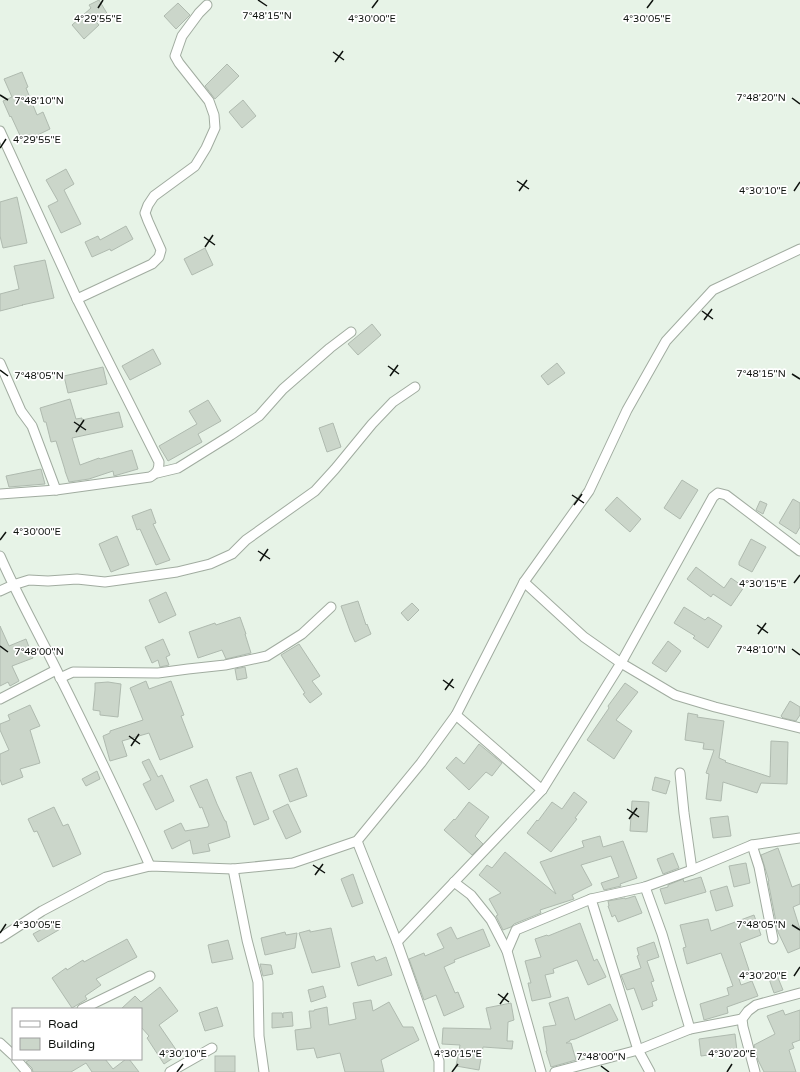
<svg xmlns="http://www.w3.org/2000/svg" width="800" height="1072" font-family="'Varela Round',sans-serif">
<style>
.building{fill:#cbd6ca;stroke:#afbaaf}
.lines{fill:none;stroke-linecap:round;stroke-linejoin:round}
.minor-casing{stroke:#a1aca0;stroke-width:11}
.minor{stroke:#fff;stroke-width:9}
.ticks{fill:none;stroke:#0e120e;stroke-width:1.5}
.ticks-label{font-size:10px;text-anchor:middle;fill:#0e120e;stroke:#fff;stroke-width:3.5;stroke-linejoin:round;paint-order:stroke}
</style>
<rect width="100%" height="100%" fill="#e7f3e7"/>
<g class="building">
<polygon points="99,0 108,15 96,22 99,25 84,39 72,25 91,8 89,5"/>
<polygon points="178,3 190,15 176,29 164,16"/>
<polygon points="227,64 239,76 215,99 205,86"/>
<polygon points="22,72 28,87 26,88 37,115 43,112 50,129 23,142 11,116 10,117 3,101 12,97 4,79"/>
<polygon points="243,100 256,116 242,128 229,112"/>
<polygon points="66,169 74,184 64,190 81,224 61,233 48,206 58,201 46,180"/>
<polygon points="17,197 27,243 3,248 0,236 0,202"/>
<polygon points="126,226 133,239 111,251 110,249 92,257 85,242 98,236 100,240"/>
<polygon points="205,248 213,265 192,275 184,259"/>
<polygon points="45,260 54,298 22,305 23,305 0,311 0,294 19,289 14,266"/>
<polygon points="372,324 381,335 358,355 348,344"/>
<polygon points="153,349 161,364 130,380 122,366"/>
<polygon points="557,363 565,373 548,385 541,376"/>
<polygon points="103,367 107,384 68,393 64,376"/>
<polygon points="70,399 76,419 82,418 82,420 119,412 123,427 72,438 80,465 99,458 100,459 132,450 138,469 114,476 113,471 89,479 69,482 65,471 65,470 56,441 51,442 46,422 44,422 40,408"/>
<polygon points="208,400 221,421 198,434 202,442 168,461 159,446 197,424 189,411"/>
<polygon points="333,423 341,447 327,452 319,428"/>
<polygon points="41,469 45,484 9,487 6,476"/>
<polygon points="682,480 698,490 680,519 664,508"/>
<polygon points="617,497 641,519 630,532 605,510"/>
<polygon points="793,499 800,503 800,527 796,534 779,523"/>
<polygon points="760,501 767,504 763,514 756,510"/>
<polygon points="151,509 156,523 153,524 170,560 156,565 140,529 137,530 132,516"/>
<polygon points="117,536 129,565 111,572 99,544"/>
<polygon points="751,539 766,547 752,572 739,565 739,562"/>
<polygon points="696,567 724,588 731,578 744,587 731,606 713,594 711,597 687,579"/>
<polygon points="166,592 176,615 159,623 149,600"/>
<polygon points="358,601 366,625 367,624 371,634 355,642 350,631 341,606"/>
<polygon points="412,603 419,610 408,621 401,613"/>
<polygon points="684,607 705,620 708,617 722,626 708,648 693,638 695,636 674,623"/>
<polygon points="240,617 246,634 245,634 251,653 226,659 222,650 198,658 189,632 215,623 216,625"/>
<polygon points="0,626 9,646 26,639 33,658 12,666 19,681 10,686 8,682 0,686"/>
<polygon points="163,639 170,655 166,657 169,665 160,667 158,660 152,663 145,647"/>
<polygon points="668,641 681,651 666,672 652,663"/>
<polygon points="299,644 320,676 312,681 322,694 310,703 303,694 305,693 281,655"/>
<polygon points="245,667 247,678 237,680 235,669"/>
<polygon points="146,681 149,689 171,681 184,715 181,716 193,747 160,760 149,733 122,741 127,756 110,761 103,736 110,733 110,731 143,720 130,688"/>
<polygon points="108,682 121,684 118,717 100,715 100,711 93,710 95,690 95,683"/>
<polygon points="625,683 638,692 616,720 632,731 614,759 587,740 609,708 608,706"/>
<polygon points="790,701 800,707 800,715 796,721 783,718 781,716"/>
<polygon points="30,705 40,726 30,730 40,763 20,769 23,777 2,785 0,779 0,754 9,750 0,730 0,724 10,720 8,715"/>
<polygon points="688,713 698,715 697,717 724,721 719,758 726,761 725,762 770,777 771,741 788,742 787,784 761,783 757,793 723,782 721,801 706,799 709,774 706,773 714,750 703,749 704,743 685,740"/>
<polygon points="479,744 502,763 492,776 486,772 469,790 446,768 456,757 464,764"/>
<polygon points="149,759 158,777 162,775 174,801 156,810 143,784 151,780 142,762"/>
<polygon points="297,768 307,796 290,802 279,775"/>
<polygon points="97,771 100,779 86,786 82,779"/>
<polygon points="251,772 269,819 254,825 236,777"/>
<polygon points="655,777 670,781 666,794 652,790"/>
<polygon points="207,779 217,804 225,821 226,821 230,837 208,844 210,851 193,854 190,840 172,849 164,831 181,823 185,831 208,827 209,825 202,807 200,808 190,786"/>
<polygon points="574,792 587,802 575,818 577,819 551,852 527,833 537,820 538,821 552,802 562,809"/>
<polygon points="632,801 649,802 647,832 630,831"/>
<polygon points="469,802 489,817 475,836 483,844 472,855 444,830 454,819 455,820"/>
<polygon points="288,804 301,832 286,839 273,811"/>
<polygon points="54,807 63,826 68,824 81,854 53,867 37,831 34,832 28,819"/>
<polygon points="728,816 731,836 713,838 710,818"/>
<polygon points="600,836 603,847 623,841 637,878 620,884 621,886 604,890 601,883 619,877 611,856 581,865 592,885 572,895 574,899 540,910 541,913 514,924 511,927 503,930 496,916 498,915 489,899 501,893 479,875 487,865 492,868 505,852 556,894 540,862 584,847 582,841"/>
<polygon points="778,848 792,887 800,884 800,904 793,907 800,929 800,948 788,953 778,932 768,881 769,881 761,855"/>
<polygon points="673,853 679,868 663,874 657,859"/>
<polygon points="746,863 750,883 734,887 729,866"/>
<polygon points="353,874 363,903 352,907 341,879"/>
<polygon points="701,877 706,892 665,904 660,889 668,887 668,885 683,879 684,882"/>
<polygon points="727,886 733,906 716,911 710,891"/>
<polygon points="635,896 642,913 618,922 615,915 612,917 608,906 609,906 608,901 625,898 625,899"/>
<polygon points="754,915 761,935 740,943 749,970 748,970 749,971 738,976 741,985 752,981 758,996 727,1007 728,1013 704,1020 700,1004 729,995 727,988 733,986 721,953 687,964 683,948 686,947 680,925 708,919 711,931"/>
<polygon points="58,920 62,928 38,942 33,934"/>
<polygon points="580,923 594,961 597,959 606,977 588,985 577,960 553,969 554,973 545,975 551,997 532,1001 528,983 531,983 525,961 541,957 535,939 547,935 548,936"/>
<polygon points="451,927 457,939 483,929 490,946 454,960 455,962 444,967 455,993 458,992 464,1007 444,1016 436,995 424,1000 409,959 424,953 425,956 444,948 437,934"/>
<polygon points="331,928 340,967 312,973 299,933 310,930 310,932"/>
<polygon points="285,932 286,935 297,933 295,948 265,955 261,938"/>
<polygon points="127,939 137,957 96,979 101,985 85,996 87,999 72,1008 52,978 66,968 67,970 83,960 84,962"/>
<polygon points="228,940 233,959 212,963 208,945"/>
<polygon points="654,942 659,957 647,961 654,981 651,982 657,1000 652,1002 653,1006 642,1010 634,988 627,990 621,975 641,968 637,956 639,955 637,948"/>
<polygon points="374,956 376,961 386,957 392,975 358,986 351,963"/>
<polygon points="260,964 271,965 273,974 263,976"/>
<polygon points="776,973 783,990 774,993 768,976"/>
<polygon points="323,986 326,997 311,1002 308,990"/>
<polygon points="160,987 178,1011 159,1025 179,1054 164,1064 147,1038 149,1036 141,1027 141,1009 121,1009 135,996 141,1002"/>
<polygon points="568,997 575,1020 610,1004 618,1020 575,1039 570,1040 570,1041 566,1043 571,1043 576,1060 551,1067 546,1051 547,1051 543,1027 556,1025 549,1003"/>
<polygon points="371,1000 373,1011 389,1002 403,1027 413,1027 419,1040 381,1060 384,1072 345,1072 340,1053 317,1058 314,1048 297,1050 295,1030 311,1028 309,1011 314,1011 314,1010 327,1007 329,1025 356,1019 353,1003"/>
<polygon points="511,1003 514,1020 508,1022 507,1041 513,1041 512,1049 483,1047 479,1070 456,1066 460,1045 442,1044 443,1028 491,1029 486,1008"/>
<polygon points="217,1007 223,1026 205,1031 199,1013"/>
<polygon points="783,1010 785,1015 800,1010 800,1040 792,1043 794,1048 789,1050 796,1072 764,1072 758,1060 754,1045 775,1034 767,1016"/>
<polygon points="292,1012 293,1026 272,1028 272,1013 282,1013 283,1018 283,1013"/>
<polygon points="735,1034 737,1051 701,1056 699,1039"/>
<rect x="215" y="1056" width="20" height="16"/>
<polygon points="31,1059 105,1059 113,1069 126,1059 129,1059 139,1072 92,1072 86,1063 71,1072 33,1072 32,1068 26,1062"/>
</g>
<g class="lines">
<defs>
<g id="minor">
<path d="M0,131L77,299L159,462C159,470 157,473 150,477L56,490L0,494"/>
<polyline points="77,299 152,264 159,257 161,250 148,221 145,213 148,205 154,196 195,166 206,148 215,128 214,115 209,101 179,63 175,56 182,36 199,13 207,5"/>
<polyline points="0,363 21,411 32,426 56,490"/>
<polyline points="157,473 178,468 231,435 259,416 283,389 330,348 351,332"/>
<path d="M0,556C17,595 38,632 57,671C89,735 121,800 150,866"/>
<polyline points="524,582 584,637 621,663 675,695 715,707 800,728"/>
<polyline points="0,591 13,585 29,580 48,581 77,579 105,582 177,572 210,564 232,554 246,540 315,491 335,469 372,424 393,402 415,387"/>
<polyline points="60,678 73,672 158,673 188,669 225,665 267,656 302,634 331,607"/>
<polyline points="0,699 56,670"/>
<polyline points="456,715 542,790"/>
<polyline points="680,773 684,813 692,870"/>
<polyline points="357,841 397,942 439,1061 439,1072"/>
<polyline points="752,845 759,867 773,939"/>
<polyline points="233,869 247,940 258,982 259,1036 264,1072"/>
<polyline points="454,882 471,895 491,920 507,951"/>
<polyline points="645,887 662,934 690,1029"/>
<polyline points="591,899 638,1050 650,1072"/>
<polyline points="0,938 42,911 106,877 150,866 233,869 293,863 357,841 421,763 456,715 524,582 589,491 627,410 666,341 713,290 800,249"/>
<polyline points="397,942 542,790 621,663 713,497 718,493 726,495 800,551"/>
<polyline points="82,1009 150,976"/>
<polyline points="0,1043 13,1055"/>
<polyline points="16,1059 27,1072"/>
<polyline points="170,1072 212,1048"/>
<polyline points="541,1072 507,951 516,930 591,899 645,887 692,870 752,845 800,838"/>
<polyline points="555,1072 638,1050 690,1029 742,1019"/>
<polyline points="755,1072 743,1027 742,1019 748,1011 756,1005 800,993"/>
</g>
</defs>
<use href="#minor" class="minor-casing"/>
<use href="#minor" class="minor"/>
</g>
<path class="ticks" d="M258,0L267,6M98,8L103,0M372,8L378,0M647,8L653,0M333,52L344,60M335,62L343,51M0,95L8,100M792,98L800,104M0,148L6,139M517,181L529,189M519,191L527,180M794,191L800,182M204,237L215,245M205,247L213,235M702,311L713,319M704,320L712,309M388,366L399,374M0,370L8,376M792,374L800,379M390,376L398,365M74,422L86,430M76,432L84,420M572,495L584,503M574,505L582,494M0,540L6,532M258,551L270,559M260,561L268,549M794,583L800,575M757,625L768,633M758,634L766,623M0,646L8,652M792,649L800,655M443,680L454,688M445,690L453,679M129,736L140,744M131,746L139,734M627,809L639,817M629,819L637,808M313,865L325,873M315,875L323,864M792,925L800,930M0,933L6,924M794,976L800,967M498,994L509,1002M500,1004L508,993M601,1066L609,1072M177,1072L183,1064M452,1072L458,1064M727,1072L732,1064"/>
<g class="ticks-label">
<text x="267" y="19">7°48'15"N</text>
<text x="98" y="22">4°29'55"E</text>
<text x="372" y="22">4°30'00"E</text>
<text x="647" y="22">4°30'05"E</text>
<text x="761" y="101">7°48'20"N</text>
<text x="39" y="104">7°48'10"N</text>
<text x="37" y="143">4°29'55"E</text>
<text x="763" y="194">4°30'10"E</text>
<text x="761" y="377">7°48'15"N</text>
<text x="39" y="379">7°48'05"N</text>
<text x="37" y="535">4°30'00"E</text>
<text x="763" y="587">4°30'15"E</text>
<text x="761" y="653">7°48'10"N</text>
<text x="39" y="655">7°48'00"N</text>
<text x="37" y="928">4°30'05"E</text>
<text x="761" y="928">7°48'05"N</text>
<text x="763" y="979">4°30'20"E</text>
<text x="183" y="1057">4°30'10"E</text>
<text x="458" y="1057">4°30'15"E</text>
<text x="732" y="1057">4°30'20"E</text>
<text x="601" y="1060">7°48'00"N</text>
</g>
<rect x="12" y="1008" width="130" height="52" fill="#ffffff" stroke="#9fa09f"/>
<rect x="20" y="1021" width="20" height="6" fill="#ffffff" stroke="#9fa09f"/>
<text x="48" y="1028" font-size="12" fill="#0e120e">Road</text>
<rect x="20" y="1038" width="20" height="12" fill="#cbd6ca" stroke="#9fa09f"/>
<text x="48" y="1048" font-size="12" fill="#0e120e">Building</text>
</svg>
